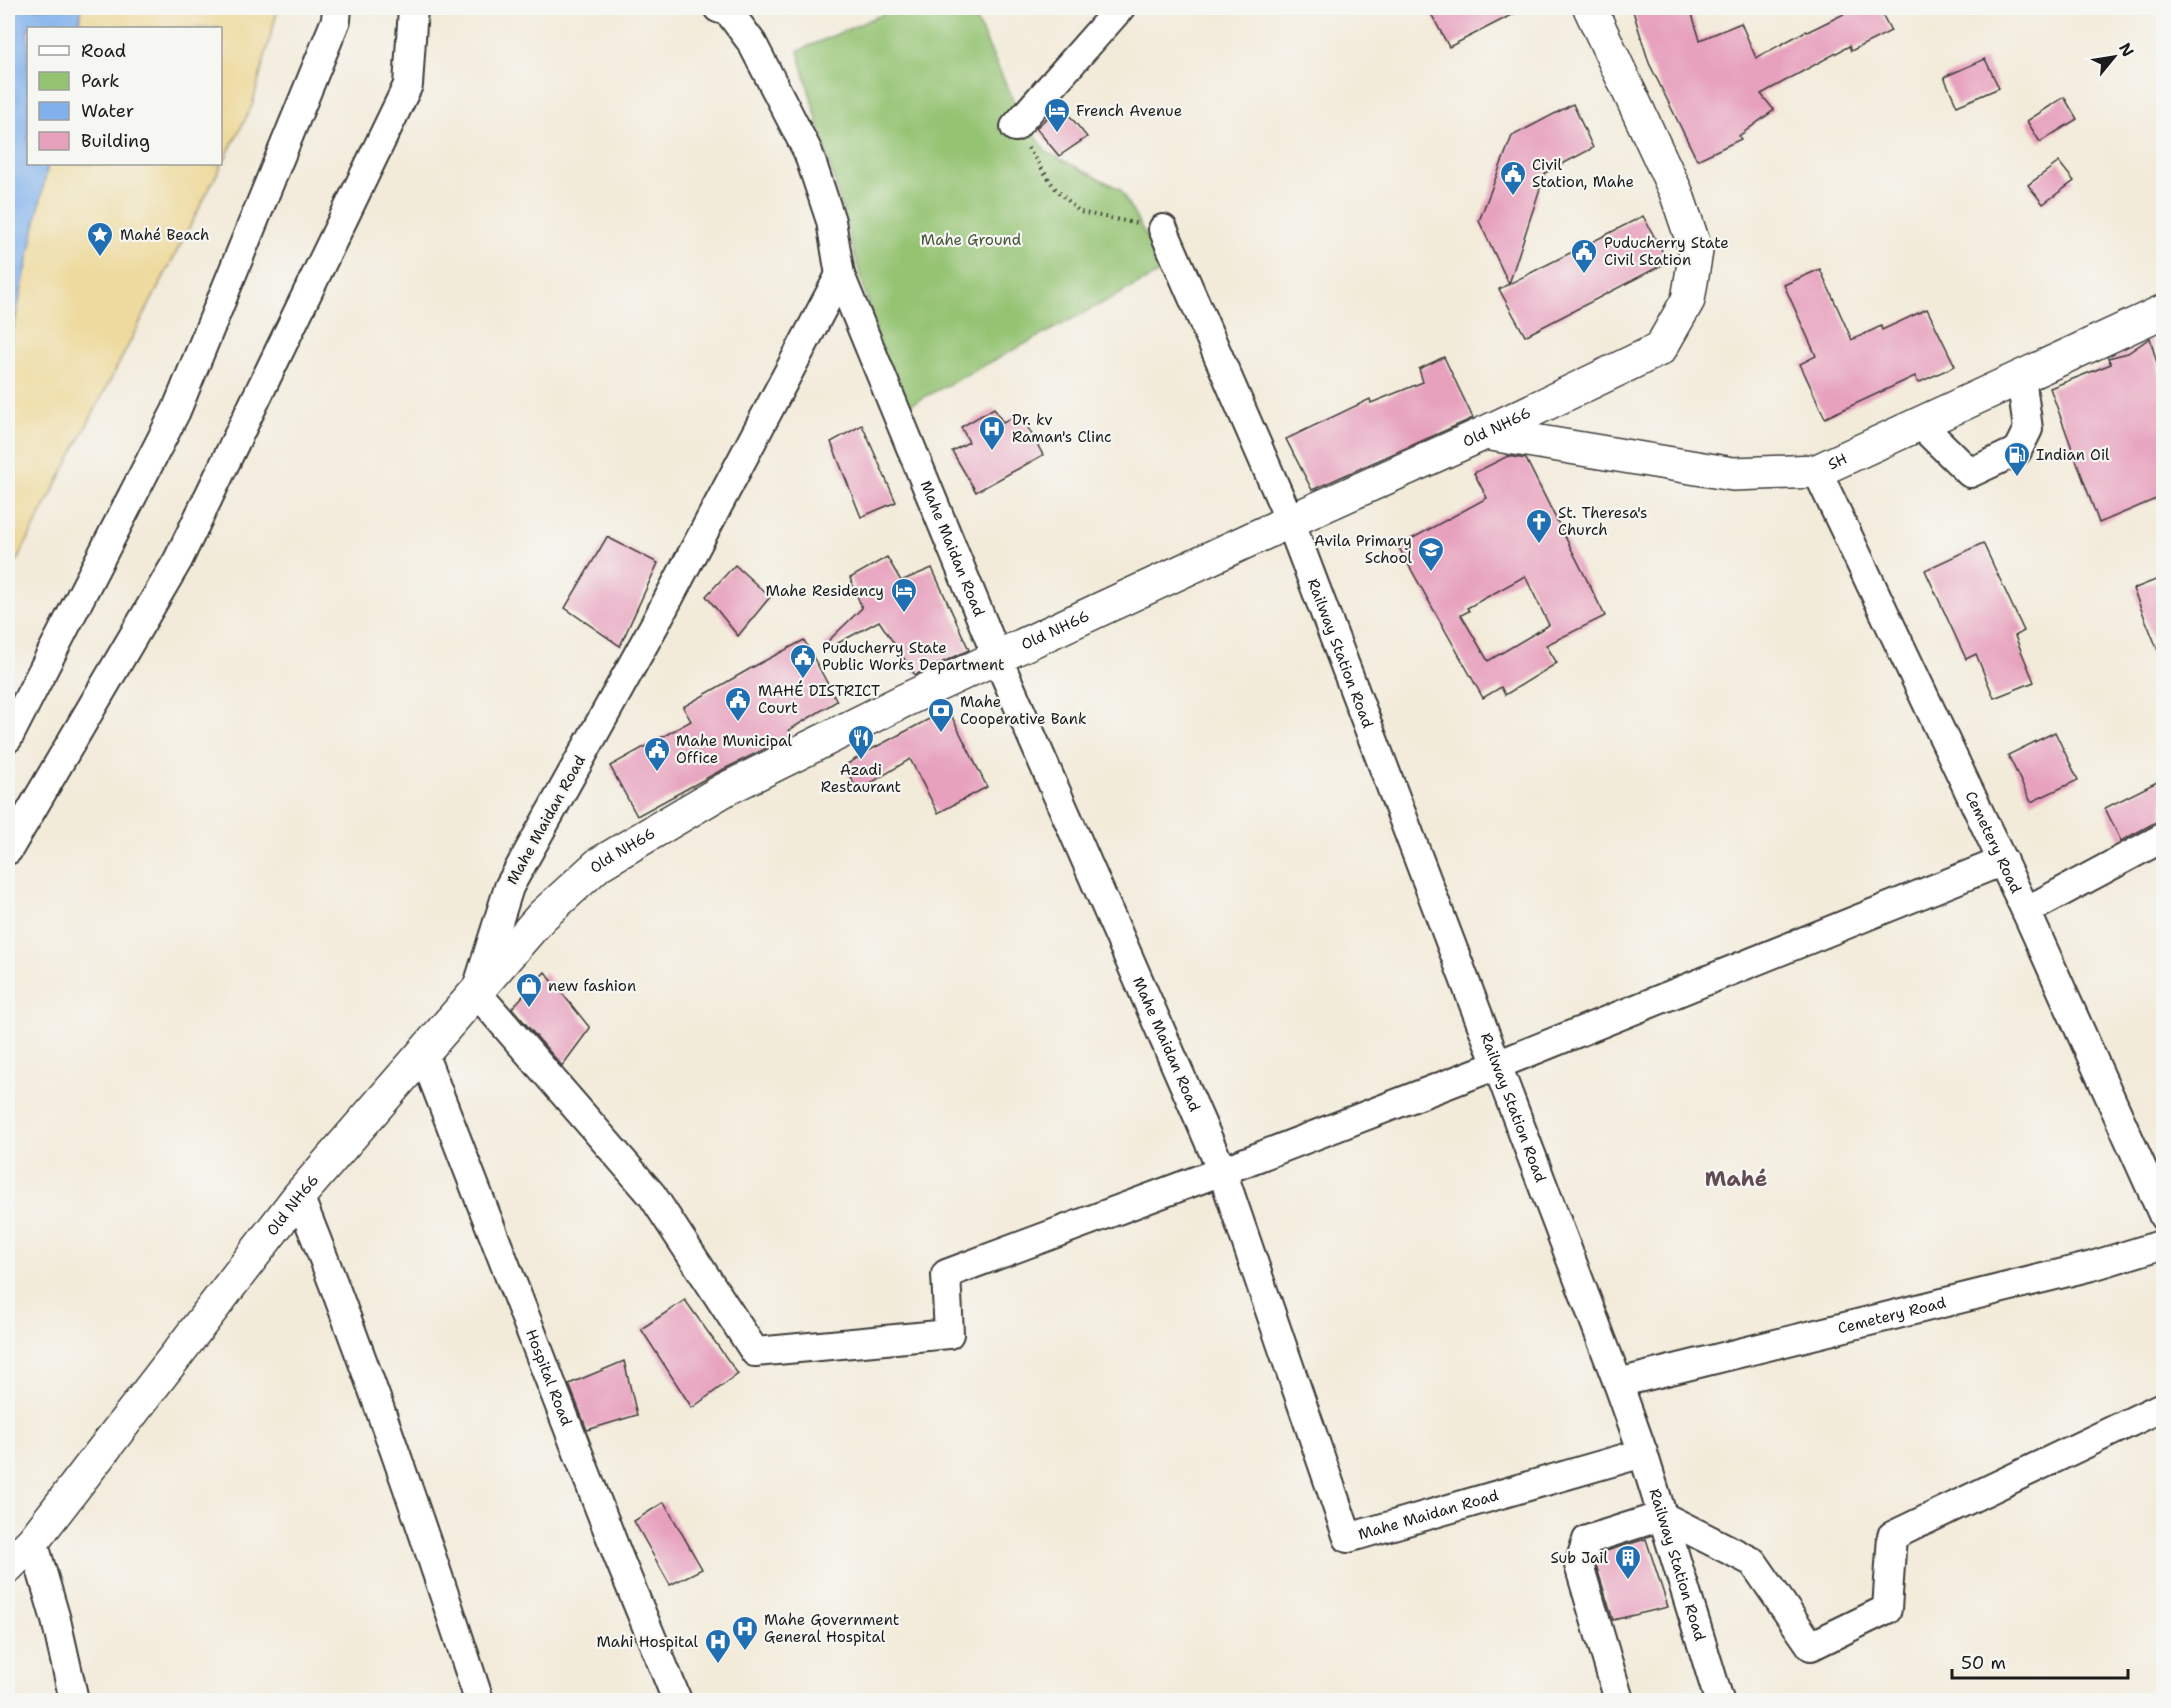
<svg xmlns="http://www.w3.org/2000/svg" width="2171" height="1708" font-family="'Shantell Sans',sans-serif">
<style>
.green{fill:#94c372;stroke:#587047;stroke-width:1.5}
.sand{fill:#eeda9e;stroke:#857b5d;stroke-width:1.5}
.water{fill:#80b1ec;stroke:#4e6684;stroke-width:1.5}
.building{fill:#e7a1bd;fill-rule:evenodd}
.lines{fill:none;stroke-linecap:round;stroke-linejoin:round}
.minor-casing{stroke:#3c3b38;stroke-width:32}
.major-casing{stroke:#3c3b38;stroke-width:36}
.path{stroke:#3c3b38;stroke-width:4;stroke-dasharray:1.5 4.5;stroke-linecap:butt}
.minor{stroke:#fff;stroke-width:28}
.major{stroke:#fff;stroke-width:33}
.labels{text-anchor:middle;stroke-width:4.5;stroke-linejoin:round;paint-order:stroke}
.poi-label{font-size:15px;fill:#1c1c1c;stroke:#f6f6f2;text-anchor:start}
.park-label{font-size:15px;fill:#46563a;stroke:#f6f6f2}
.street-label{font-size:15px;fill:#1c1c1c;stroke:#f6f6f2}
.district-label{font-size:21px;font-weight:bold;fill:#634b54;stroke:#f6f6f2}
</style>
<rect width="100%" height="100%" fill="#f6f6f2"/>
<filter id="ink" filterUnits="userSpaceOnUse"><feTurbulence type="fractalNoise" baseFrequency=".0167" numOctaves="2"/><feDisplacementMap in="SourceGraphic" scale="12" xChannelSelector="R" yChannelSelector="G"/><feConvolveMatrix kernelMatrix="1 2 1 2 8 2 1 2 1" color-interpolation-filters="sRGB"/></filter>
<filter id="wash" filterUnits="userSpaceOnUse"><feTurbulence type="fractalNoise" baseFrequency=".008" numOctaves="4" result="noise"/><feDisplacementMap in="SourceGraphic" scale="24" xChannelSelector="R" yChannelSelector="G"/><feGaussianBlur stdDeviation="1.35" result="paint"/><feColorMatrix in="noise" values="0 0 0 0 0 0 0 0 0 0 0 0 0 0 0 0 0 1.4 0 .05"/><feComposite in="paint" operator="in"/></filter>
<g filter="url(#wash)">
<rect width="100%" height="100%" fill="#f3ebda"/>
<polygon class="green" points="897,8 971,8 1015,104 1046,152 1120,189 1165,270 902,409 880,346 798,51"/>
<polygon class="sand" points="82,8 278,8 252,106 8,578 8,354 48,164 220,164 220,28 78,28"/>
<polygon class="water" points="8,8 82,8 78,28 28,28 28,164 48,164 8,354"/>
<g id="blocks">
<g class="building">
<polygon points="1428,8 1525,8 1449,47"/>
<polygon points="1632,8 1690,8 1700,40 1741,23 1756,58 1806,31 1807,32 1856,8 1879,8 1891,31 1851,51 1849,46 1761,94 1774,110 1739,136 1741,139 1697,160 1649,63"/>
<polygon points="1985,59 1999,88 1957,106 1944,77"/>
<polygon points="2064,97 2077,119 2040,142 2027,121"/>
<polygon points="1573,104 1593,148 1545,173 1509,284 1479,221 1512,136"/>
<polygon points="1061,105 1087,137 1059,156 1036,128"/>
<polygon points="2059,162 2074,181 2043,204 2028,185"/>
<polygon points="1643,216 1668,262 1525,336 1499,289"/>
<polygon points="1820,269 1852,340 1881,326 1882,330 1927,309 1955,366 1918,383 1915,376 1825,418 1800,364 1816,356 1784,285"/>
<polygon points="2150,338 2163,385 2163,496 2099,523 2050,388 2111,364 2108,358 2128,353"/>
<polygon points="1444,357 1473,418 1312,490 1286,439 1370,399 1371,403 1423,382 1419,369"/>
<polygon points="994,408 1003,423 1020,413 1043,455 976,492 952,451 969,442 961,427"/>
<polygon points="862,425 896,502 861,517 831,442"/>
<path d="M1508,456L1526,459L1605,616L1546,645L1557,663L1505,695L1501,687L1483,698L1398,546L1487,498L1474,473ZM1525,576L1549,625L1488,661L1461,615L1469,611L1467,608Z"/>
<polygon points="607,537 658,563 620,646 565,608"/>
<polygon points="1983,543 2024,631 2015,636 2034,682 1994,698 1976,654 1966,659 1925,570"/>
<polygon points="887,557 901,581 932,568 969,650 915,675 879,621 827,649 824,645 862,608 850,578"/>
<polygon points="735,565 770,597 738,636 706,596"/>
<polygon points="2163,577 2163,663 2133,589"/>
<polygon points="804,640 837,701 789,730 792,735 716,773 637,816 610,766 691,721 683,707 753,667"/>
<polygon points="948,709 987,787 938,813 910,759 858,791 844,766 872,749"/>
<polygon points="2055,732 2078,780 2031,802 2008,755"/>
<polygon points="2163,779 2163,821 2156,822 2121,841 2105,808"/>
<polygon points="545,972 590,1028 562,1066 512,1008"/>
<polygon points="685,1300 738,1374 692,1408 641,1329"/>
<polygon points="624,1361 637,1415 587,1430 569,1384"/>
<polygon points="664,1502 702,1569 670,1585 634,1521"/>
<polygon points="1646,1539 1668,1607 1613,1620 1596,1565 1600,1553"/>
</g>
</g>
</g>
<g filter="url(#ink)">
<use href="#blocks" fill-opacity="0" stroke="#3c3b38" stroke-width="1.5"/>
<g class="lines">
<defs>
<g id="minor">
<path id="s1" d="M718,8L729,12L752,43L808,152L831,221L840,275L997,657L1222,1171L1348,1538L1643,1453"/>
<polyline points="1015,127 1120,8"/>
<path id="s2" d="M1163,229L1290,521L1618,1383L1643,1453L1719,1700"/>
<polyline points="840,275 655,624 509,887 476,992 652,1195 755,1352 949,1334 946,1274 1222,1171 1497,1065 2003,861"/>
<polyline points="1920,424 1970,473 2017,451 2028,429 2021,377"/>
<path id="s3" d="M1817,471L2026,911L2164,1217"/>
<polyline points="8,738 176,411 336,20 337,8"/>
<polyline points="8,850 178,560 408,85 413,8"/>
<polyline points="2026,911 2164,837"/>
<path id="s4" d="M423,1053L618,1556L677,1700"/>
<path d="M299,1196C366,1362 424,1531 479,1700"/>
<path id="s5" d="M1618,1383L2092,1266L2164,1244"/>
<polyline points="33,1541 56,1620 74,1700"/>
<polyline points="1619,1700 1579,1565 1587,1540 1662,1516 1753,1562 1811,1646 1887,1609 1892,1536 2164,1406"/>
</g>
<g id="major">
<path id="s6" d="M1485,433L1733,474L1817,471L2164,311"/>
<path id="s7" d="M8,1566L33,1541L299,1196L542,916L599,864L724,790L903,701L1290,521L1485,433L1660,349L1688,300L1696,251L1676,192L1590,8"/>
</g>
</defs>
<use href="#minor" class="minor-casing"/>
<use href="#major" class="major-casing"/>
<polyline class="path" points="1028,148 1054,187 1080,212 1139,224"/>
<use href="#minor" class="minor"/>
<use href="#major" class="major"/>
</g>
</g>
<defs>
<symbol id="hotel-pin" viewBox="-11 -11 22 30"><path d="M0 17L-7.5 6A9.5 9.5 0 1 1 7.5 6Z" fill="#1f6fb2" stroke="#f6f6f2"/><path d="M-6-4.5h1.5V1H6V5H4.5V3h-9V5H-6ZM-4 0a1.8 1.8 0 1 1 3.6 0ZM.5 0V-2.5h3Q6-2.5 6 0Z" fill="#fff"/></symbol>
<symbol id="civic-pin" viewBox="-11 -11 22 30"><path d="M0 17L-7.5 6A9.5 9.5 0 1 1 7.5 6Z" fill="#1f6fb2" stroke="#f6f6f2"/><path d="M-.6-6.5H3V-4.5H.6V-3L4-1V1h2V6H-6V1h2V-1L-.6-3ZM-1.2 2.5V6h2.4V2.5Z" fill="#fff"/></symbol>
<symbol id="sight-pin" viewBox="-11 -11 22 30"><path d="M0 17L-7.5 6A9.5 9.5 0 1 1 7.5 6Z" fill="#1f6fb2" stroke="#f6f6f2"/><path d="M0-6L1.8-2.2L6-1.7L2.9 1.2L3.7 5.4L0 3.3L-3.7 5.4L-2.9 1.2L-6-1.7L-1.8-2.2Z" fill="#fff"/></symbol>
<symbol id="hospital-pin" viewBox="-11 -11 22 30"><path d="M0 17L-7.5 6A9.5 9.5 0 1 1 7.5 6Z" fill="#1f6fb2" stroke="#f6f6f2"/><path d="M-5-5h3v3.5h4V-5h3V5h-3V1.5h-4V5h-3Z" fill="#fff"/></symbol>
<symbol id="fuel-pin" viewBox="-11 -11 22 30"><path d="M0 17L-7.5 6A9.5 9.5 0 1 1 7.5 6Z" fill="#1f6fb2" stroke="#f6f6f2"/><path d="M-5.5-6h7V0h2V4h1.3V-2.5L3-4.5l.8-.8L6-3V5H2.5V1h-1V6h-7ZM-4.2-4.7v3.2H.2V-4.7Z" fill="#fff"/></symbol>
<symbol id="church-pin" viewBox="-11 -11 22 30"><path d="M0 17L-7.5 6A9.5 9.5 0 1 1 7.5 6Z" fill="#1f6fb2" stroke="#f6f6f2"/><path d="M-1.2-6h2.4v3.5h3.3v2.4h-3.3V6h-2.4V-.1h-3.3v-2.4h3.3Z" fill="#fff"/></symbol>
<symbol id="school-pin" viewBox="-11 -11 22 30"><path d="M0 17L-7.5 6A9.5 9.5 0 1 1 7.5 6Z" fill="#1f6fb2" stroke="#f6f6f2"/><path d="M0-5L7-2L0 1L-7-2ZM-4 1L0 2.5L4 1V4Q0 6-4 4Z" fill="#fff"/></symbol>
<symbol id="bank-pin" viewBox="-11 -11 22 30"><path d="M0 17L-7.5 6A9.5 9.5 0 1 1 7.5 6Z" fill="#1f6fb2" stroke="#f6f6f2"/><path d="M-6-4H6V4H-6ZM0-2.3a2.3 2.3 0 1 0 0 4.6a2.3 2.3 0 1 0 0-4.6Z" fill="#fff"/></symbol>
<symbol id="restaurant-pin" viewBox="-11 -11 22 30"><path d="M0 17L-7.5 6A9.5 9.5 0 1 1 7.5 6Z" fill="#1f6fb2" stroke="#f6f6f2"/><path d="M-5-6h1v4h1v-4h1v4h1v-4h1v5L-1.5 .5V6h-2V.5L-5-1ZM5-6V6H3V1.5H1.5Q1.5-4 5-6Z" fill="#fff"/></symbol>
<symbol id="shop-pin" viewBox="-11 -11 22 30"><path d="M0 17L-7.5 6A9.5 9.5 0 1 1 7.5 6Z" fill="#1f6fb2" stroke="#f6f6f2"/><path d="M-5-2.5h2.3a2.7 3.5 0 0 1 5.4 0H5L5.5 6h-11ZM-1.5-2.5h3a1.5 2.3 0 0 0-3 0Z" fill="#fff"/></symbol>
<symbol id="building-pin" viewBox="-11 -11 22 30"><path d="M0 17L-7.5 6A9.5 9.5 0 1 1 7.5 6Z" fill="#1f6fb2" stroke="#f6f6f2"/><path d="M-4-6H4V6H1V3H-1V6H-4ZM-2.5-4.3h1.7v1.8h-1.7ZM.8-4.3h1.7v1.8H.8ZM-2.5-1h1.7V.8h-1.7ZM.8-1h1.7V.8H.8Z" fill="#fff"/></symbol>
</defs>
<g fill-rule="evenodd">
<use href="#hotel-pin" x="1042" y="96" width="30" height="40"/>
<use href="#civic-pin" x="1498" y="159" width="30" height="40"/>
<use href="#sight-pin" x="85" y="220" width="30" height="40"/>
<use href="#civic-pin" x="1569" y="237" width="30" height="40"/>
<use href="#hospital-pin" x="977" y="414" width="30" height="40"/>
<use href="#fuel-pin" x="2002" y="440" width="30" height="40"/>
<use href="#church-pin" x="1524" y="507" width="30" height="40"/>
<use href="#school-pin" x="1416" y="535" width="30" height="40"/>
<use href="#hotel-pin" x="889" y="576" width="30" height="40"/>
<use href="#civic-pin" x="788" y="642" width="30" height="40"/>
<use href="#civic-pin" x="723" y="685" width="30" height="40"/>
<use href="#bank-pin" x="926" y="696" width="30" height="40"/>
<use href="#restaurant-pin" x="846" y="723" width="30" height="40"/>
<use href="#civic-pin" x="642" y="735" width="30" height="40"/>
<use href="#shop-pin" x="514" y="971" width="30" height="40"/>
<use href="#building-pin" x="1613" y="1543" width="30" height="40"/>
<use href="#hospital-pin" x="730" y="1614" width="30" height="40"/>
<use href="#hospital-pin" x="703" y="1627" width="30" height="40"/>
</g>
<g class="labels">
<g class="poi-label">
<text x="1076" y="116">French Avenue</text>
<text x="1532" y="170">Civil<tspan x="1532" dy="17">Station, Mahe</tspan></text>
<text x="120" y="240">Mahé Beach</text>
<text x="1604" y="248">Puducherry State<tspan x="1604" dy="17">Civil Station</tspan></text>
<text x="1012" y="425">Dr. kv<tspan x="1012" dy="17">Raman's Clinc</tspan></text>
<text x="2036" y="460">Indian Oil</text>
<text x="1558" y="518">St. Theresa's<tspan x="1558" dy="17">Church</tspan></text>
<text x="1412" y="546" text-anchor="end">Avila Primary<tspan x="1412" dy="17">School</tspan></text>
<text x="884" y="596" text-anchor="end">Mahe Residency</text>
<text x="822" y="653">Puducherry State<tspan x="822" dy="17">Public Works Department</tspan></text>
<text x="758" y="696">MAHÉ DISTRICT<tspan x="758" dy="17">Court</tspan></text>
<text x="960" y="707">Mahe<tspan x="960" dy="17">Cooperative Bank</tspan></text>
<text x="676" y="746">Mahe Municipal<tspan x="676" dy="17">Office</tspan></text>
<text x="861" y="775" text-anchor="middle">Azadi<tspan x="861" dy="17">Restaurant</tspan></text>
<text x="548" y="991">new fashion</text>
<text x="1608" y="1563" text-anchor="end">Sub Jail</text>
<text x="764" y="1625">Mahe Government<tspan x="764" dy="17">General Hospital</tspan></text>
<text x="698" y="1647" text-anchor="end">Mahi Hospital</text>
</g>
<g class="park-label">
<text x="971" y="245">Mahe Ground</text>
</g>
<g class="street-label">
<text dy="5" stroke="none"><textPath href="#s7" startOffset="1918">Old NH66</textPath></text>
<text dy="5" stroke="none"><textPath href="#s6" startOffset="358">SH</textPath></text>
<text dy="5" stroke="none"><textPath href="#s1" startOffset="596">Mahe Maidan Road</textPath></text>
<text dy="5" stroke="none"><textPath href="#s7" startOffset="1432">Old NH66</textPath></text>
<text dy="5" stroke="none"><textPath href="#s2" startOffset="460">Railway Station Road</textPath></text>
<text transform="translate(546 820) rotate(-61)" y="5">Mahe Maidan Road</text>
<text dy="5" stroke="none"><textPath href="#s3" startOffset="411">Cemetery Road</textPath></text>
<text dy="5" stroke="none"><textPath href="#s7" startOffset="946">Old NH66</textPath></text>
<text dy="5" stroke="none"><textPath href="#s1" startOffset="1136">Mahe Maidan Road</textPath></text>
<text dy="5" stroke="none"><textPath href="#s2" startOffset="946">Railway Station Road</textPath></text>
<text dy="5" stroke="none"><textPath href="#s7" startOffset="460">Old NH66</textPath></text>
<text dy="5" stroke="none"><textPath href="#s5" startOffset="282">Cemetery Road</textPath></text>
<text dy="5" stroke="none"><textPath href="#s4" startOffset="348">Hospital Road</textPath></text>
<text dy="5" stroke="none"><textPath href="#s1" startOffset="1746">Mahe Maidan Road</textPath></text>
<text dy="5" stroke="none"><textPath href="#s2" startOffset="1432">Railway Station Road</textPath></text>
</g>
<g class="district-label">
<text x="1736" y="1186">Mahé</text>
</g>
</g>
<rect width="2171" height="1708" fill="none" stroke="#f6f6f2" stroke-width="30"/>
<rect x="27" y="27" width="195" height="138" fill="#f6f6f2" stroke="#9f9f9c" stroke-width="1.5"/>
<rect x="39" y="46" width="30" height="9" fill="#ffffff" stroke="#9f9f9c" stroke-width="1.5"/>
<text x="81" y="57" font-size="18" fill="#1c1c1c">Road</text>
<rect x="39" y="72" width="30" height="18" fill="#94c372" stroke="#9f9f9c" stroke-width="1.5"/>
<text x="81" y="87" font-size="18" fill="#1c1c1c">Park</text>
<rect x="39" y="102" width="30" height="18" fill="#80b1ec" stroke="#9f9f9c" stroke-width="1.5"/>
<text x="81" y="117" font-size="18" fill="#1c1c1c">Water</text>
<rect x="39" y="132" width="30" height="18" fill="#e7a1bd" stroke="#9f9f9c" stroke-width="1.5"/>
<text x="81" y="147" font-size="18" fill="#1c1c1c">Building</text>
<g transform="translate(2114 57) rotate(60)" stroke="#f6f6f2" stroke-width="4.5" paint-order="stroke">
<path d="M0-4.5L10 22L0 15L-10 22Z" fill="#1c1c1c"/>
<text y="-9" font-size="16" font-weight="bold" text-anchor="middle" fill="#1c1c1c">N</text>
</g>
<path d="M1952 1669v9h176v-9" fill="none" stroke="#1c1c1c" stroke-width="3"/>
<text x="1961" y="1669" font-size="18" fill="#1c1c1c" stroke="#f6f6f2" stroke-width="4.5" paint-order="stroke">50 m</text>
</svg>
